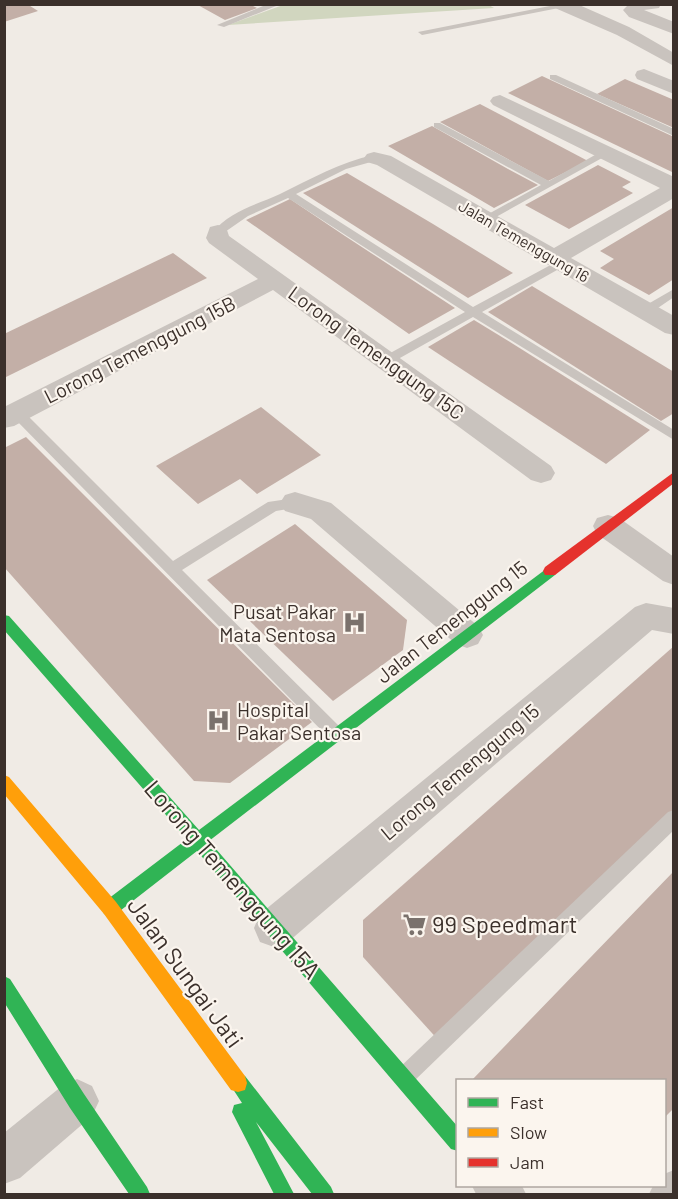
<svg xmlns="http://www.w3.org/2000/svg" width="678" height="1199" font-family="Barlow,sans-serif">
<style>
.green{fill:#d1d6bf}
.building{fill:#c3afa7}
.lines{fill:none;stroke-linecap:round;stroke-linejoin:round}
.lane{fill:#c9c3be;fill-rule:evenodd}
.street{fill:#c9c3be;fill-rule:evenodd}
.fast{fill:#30b455;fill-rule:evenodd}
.slow{fill:#ff9f0a;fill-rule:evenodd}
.jam{fill:#e5322d;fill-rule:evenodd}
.labels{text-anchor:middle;stroke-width:4.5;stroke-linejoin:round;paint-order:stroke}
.far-street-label{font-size:16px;fill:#3b302b;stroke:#fbf5ee}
.street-label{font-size:20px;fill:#3b302b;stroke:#fbf5ee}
.poi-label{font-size:20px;fill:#3b302b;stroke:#fbf5ee;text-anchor:end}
.near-street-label{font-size:24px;fill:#3b302b;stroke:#fbf5ee}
.near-poi-label{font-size:24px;fill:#3b302b;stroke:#fbf5ee;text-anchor:start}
</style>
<rect width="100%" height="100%" fill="#f0ebe5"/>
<polygon class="green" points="487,4 494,8 228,25 283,5"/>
<g class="building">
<polygon points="4,4 27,4 38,11 4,22"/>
<polygon points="196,4 249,4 257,8 225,20"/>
<polygon points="542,76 674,137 674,173 508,93"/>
<polygon points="625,79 674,100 674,128 597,94"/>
<polygon points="480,104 588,161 548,181 440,122"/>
<polygon points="432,126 508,169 538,185 494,208 388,146"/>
<polygon points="598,165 631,182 622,187 633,193 569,229 525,205"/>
<polygon points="347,173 433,224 513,273 468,298 303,193"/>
<polygon points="290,199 345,236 455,308 409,334 246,220"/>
<polygon points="674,207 674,279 649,295 600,268 614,259 600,251"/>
<polygon points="173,253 207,278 4,378 4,334"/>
<polygon points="532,286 674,372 674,413 661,421 488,312"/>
<polygon points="474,320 510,342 650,430 606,464 428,347"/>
<polygon points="261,407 321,455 257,494 240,479 198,504 156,466"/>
<polygon points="26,437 130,541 312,722 230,783 194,781 4,567 4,448"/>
<polygon points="295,524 407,620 403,650 333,701 207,580"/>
<polygon points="674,646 674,813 441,1043 363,957 363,920"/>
<polygon points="674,871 674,1108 664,1118 664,1080 472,1080"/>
</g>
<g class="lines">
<g class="lane">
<polygon points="268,4 281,4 224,27 217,25"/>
<polygon points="560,4 569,6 422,35 418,32"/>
<polygon points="550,75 556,75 674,129 674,136 550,79"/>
<polygon points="434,123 440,123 549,181 602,151 611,153 487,222 482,219 483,217 541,185 434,127"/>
<path d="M374,155L379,158L378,160L346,169L296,194L473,307L558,261H566V265L482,312L674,430V440L473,317L391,363H383V357L465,312L288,198L248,216L222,234L218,235L213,232C229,212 258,204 280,194C311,179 340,162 374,155Z"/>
<polygon points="674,289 674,297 649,314 641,314 641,308"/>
<polygon points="17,409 22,410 173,561 268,502 295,498 300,499 302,503 300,507 276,511 182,570 343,730 345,735 343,740 337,742 331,740 12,416 11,413 12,410"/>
<polygon points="674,810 674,830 412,1083 405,1086 398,1083 395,1076 398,1069 668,812"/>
</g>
<g class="street">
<polygon points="553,4 577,4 629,27 674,53 674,66 617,35 555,8"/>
<polygon points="629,4 661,4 659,8 644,10 674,22 674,34 629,17 623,10"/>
<polygon points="644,69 674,81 674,94 637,79 635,75 637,71"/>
<polygon points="500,95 674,177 674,198 571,258 674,316 674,335 665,333 377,165 367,162 364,158 367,154 374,152 391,156 554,248 660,188 493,105 490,101 493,97"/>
<polygon points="218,225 226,227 229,236 551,466 555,473 551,480 541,483 531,480 273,290 14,426 4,428 4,407 258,279 209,243 206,238 210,227"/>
<polygon points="295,492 331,503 478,626 483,635 478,644 467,648 456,644 311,519 285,511 280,503 285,495"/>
<polygon points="608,515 619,518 674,557 674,585 663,581 597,534 593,526 597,518"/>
<polygon points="646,603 674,608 674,634 652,630 288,942 274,947 260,942 254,928 260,914 635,607"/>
<polygon points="77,1079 92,1086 99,1101 92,1116 20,1178 4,1184 4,1133 62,1086"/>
<polygon points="674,1170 674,1194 649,1194 653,1186 664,1186 664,1174"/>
<polygon points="472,1186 522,1186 526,1194 476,1194"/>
</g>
<g class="fast">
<polygon points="550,566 555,567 557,571 555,575 209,841 458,1127 458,1151 451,1149 197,851 116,914 110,916 104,914 102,908 104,902 187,839 4,630 4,615 9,616 199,830"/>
<polygon points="4,976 10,979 84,1094 147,1187 150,1194 129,1194 70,1108 4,1002"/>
<polygon points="238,1074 245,1076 331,1187 334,1194 312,1194 256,1122 294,1194 274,1194 232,1112 234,1105 242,1103 229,1083 231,1076"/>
</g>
<polygon class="slow" points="4,775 9,777 116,902 245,1076 247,1083 245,1090 238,1092 231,1090 104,914 4,794"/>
<polygon class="jam" points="674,472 674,483 555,575 545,575 543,571 545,567"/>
</g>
<defs>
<symbol id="hospital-bare" viewBox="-9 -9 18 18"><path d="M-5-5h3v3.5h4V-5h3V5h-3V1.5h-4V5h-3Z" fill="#7a716c" stroke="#fbf5ee" stroke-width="2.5" paint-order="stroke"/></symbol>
<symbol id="supermarket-bare" viewBox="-9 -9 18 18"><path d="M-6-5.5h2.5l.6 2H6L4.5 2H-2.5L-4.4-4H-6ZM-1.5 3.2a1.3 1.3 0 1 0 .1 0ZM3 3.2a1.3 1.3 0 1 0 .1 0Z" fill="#7a716c" stroke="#fbf5ee" stroke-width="2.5" paint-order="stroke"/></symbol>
</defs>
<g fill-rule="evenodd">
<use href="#hospital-bare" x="338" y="606" width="33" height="33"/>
<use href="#hospital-bare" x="202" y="704" width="33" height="33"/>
<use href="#supermarket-bare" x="398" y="908" width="33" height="33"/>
</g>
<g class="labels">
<g class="far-street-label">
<text transform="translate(524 241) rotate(30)" y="6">Jalan Temenggung 16</text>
</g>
<g class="street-label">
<text transform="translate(140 350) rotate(-27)" y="7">Lorong Temenggung 15B</text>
<text transform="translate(376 353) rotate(36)" y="7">Lorong Temenggung 15C</text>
<text transform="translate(452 622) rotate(-38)" y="7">Jalan Temenggung 15</text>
<text transform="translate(460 772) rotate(-40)" y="7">Lorong Temenggung 15</text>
</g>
<g class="poi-label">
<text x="336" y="619">Pusat Pakar<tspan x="336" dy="23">Mata Sentosa</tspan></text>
<text x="237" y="717" text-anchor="start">Hospital<tspan x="237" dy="23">Pakar Sentosa</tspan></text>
</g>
<g class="near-street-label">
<text transform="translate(232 880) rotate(49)" y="8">Lorong Temenggung 15A</text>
<text transform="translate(185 973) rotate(54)" y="8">Jalan Sungai Jati</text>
</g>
<g class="near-poi-label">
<text x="432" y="933">99 Speedmart</text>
</g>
</g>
<rect width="678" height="1199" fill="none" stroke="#3b302b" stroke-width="12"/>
<rect x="456" y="1079" width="210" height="108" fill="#fbf5ee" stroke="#aea6a0" stroke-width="1.5"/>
<rect x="468" y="1098" width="30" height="9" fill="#30b455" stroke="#aea6a0" stroke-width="1.5"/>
<text x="510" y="1109" font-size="18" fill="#3b302b">Fast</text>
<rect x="468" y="1128" width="30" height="9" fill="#ff9f0a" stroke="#aea6a0" stroke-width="1.5"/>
<text x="510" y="1139" font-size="18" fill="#3b302b">Slow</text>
<rect x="468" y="1158" width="30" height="9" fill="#e5322d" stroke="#aea6a0" stroke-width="1.5"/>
<text x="510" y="1169" font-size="18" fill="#3b302b">Jam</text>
</svg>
